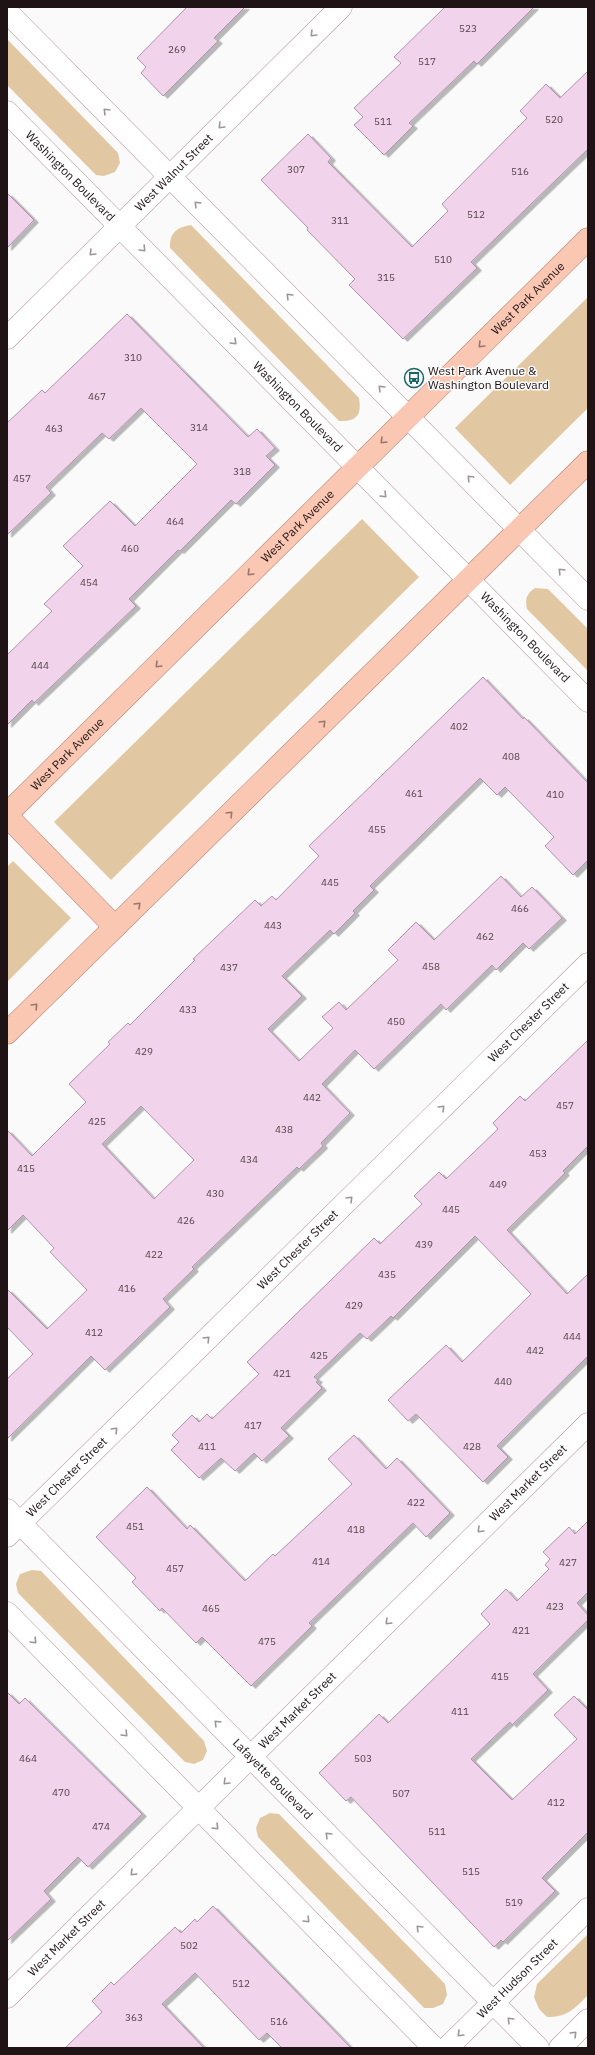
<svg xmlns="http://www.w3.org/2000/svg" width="595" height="2055" font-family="'IBM Plex Sans',sans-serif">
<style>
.green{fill:#e2c8a2}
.building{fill:#f1d3eb;stroke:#af93aa;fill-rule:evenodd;filter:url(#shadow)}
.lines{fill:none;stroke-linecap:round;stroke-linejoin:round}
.minor-casing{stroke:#b69197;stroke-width:23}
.trunk-casing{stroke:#ac7f6f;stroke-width:23}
.minor{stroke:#fff;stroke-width:22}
.trunk{stroke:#fac7b3;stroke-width:22}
.oneway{stroke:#9b9596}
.oneway2{stroke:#98766c}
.labels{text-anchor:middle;stroke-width:3;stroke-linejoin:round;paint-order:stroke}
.number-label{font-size:10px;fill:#54434a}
.street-label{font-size:12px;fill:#201315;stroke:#fafafa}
.poi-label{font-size:12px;fill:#201315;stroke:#fafafa;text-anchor:start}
</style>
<defs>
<filter id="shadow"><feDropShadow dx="4.5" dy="2.5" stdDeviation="0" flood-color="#0004"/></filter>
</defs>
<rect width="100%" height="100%" fill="#fafafa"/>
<g class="green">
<polygon points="7,39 118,153 120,163 115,172 104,176 96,175 7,85"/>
<path d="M191,225L359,398C362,415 357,422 339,421L170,248C169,233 177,227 191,225Z"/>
<polygon points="588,297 588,408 510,485 455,428"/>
<polygon points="362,519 419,577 111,880 54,822"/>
<path d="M535,588L548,589L588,629V671L527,609C525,599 526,594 535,588Z"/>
<polygon points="13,861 71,918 7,982 7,867"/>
<polygon points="32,1570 41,1571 204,1741 207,1751 203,1760 194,1764 185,1762 18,1593 16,1584 20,1574"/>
<polygon points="270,1813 279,1814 445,1984 447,1995 443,2004 433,2008 424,2008 258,1837 256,1828 260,1818"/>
<path d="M588,1934V1995C574,2009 568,2017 547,2017L539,2009L534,1997L537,1984Z"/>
</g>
<g class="building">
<polygon points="187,7 245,7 214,38 218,41 163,96 141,73 146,67 137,58"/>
<polygon points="445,7 534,7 477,64 474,61 409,123 413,126 384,155 354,125 363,117 354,108 401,63 394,57"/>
<polygon points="588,71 588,149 471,262 477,268 403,339 349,285 355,279 307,230 308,228 261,180 308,134 331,158 328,162 412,247 448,211 442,204 527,118 520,111 546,84 560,98"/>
<polygon points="7,193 34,220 7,248"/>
<polygon points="127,314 248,437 257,429 275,448 266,456 275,465 236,504 231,500 180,551 178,550 129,599 136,606 34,703 32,700 7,725 7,655 52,611 44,604 83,566 63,546 110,501 135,526 197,464 141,408 109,439 102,433 46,487 51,493 7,535 7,423 42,390 45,393"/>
<path d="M483,677L523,719L524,717L588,783V860L573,875L545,846L554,837L505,787L497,795L480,778L370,886L374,890L353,911L355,913L334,934L330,930L282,976L302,996L268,1029L299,1061L333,1028L322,1017L339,1002L346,1010L398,960L388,950L416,922L434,940L501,876L521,897L532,887L562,918L529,949L523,943L496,970L492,965L446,1010L441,1004L374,1069L355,1050L322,1084L350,1113L321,1143L323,1146L299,1169L297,1167L192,1267L194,1269L163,1299L170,1307L105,1370L91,1356L7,1439V1379L33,1354L7,1327V1289L47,1329L87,1290L50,1252L54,1248L23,1215L7,1231V1130L32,1156L86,1102L69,1084L110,1044L108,1042L128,1023L130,1025L195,960L193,959L255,900L261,906L272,896L276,900L319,856L309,846ZM141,1106L194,1160L154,1199L102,1144Z"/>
<polygon points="588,1040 588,1146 563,1171 565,1173 507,1230 567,1294 588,1274 588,1356 497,1446 508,1457 483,1482 416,1414 408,1421 388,1400 446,1345 462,1362 531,1294 475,1236 393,1318 391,1316 367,1339 360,1333 314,1377 318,1380 316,1382 322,1388 281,1428 289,1436 262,1461 254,1453 235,1471 221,1458 199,1478 171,1450 179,1442 172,1435 192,1415 199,1422 207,1414 212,1419 259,1374 247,1362 374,1238 380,1244 422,1204 414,1196 439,1172 446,1179 498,1129 493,1123 520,1096 525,1101"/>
<polygon points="354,1435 386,1469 397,1458 450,1513 426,1537 413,1523 309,1623 312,1626 251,1686 202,1637 196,1643 162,1608 160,1611 132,1582 136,1578 96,1537 147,1487 187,1529 190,1525 245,1581 273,1554 275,1556 352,1484 328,1459"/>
<polygon points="588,1521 588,1592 577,1603 588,1615 588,1620 533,1674 548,1690 512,1725 510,1722 471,1759 512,1800 577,1739 554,1715 574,1696 588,1710 588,1832 542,1878 555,1891 503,1942 501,1940 494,1947 351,1797 346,1801 319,1773 379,1714 388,1723 490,1624 481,1614 506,1589 517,1601 549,1569 545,1565 550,1559 543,1552 569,1527 575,1534"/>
<polygon points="7,1692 19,1704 25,1698 142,1814 88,1867 78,1857 44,1891 51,1899 7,1941"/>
<polygon points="213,1906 351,2048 282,2048 267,2033 259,2040 195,1973 162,2004 204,2048 65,2048 102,2012 92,2001 111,1982 114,1985 175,1927 181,1933 195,1919 197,1922"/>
</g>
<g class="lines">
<defs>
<g id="minor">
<polyline points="7,12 588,599"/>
<path id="s1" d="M7,112L588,701"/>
<path id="s2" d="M7,338L341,7"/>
<path id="s3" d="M7,1510L538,2048"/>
<path id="s4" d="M7,1536L588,964"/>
<polyline points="7,1613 434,2048"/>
<path id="s5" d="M7,1997L588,1424"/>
<path id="s6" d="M447,2048L588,1909"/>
<polyline points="560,2048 588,2020"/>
</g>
<g id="trunk">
<path id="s7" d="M7,814L588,239"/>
<polyline points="7,816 115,927"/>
<polyline points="7,1033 588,462"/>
</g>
</defs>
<use href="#minor" class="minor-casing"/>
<use href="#trunk" class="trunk-casing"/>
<use href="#minor" class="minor"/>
<use href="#trunk" class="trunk"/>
</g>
<defs><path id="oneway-chevron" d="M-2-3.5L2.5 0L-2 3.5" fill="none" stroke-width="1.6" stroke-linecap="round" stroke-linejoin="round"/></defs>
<g class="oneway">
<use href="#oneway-chevron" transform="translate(313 34) rotate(135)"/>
<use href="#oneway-chevron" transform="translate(106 111) rotate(-135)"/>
<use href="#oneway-chevron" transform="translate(221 126) rotate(135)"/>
<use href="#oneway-chevron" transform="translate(197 204) rotate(-135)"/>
<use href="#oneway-chevron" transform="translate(143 249) rotate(46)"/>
<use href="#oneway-chevron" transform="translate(92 253) rotate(135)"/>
<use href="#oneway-chevron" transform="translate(289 296) rotate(-135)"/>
<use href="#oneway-chevron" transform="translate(234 342) rotate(45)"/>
<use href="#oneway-chevron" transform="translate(381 388) rotate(-135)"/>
<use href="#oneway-chevron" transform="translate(470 478) rotate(-134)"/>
<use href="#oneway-chevron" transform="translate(384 495) rotate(45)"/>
<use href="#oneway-chevron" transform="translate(561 571) rotate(-134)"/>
<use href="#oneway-chevron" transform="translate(442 1108) rotate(-45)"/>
<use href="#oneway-chevron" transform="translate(350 1199) rotate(-45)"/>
<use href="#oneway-chevron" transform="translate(207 1339) rotate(-45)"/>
<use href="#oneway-chevron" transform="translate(115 1430) rotate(-45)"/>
<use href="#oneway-chevron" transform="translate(480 1530) rotate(135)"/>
<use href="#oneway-chevron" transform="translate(388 1622) rotate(135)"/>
<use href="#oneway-chevron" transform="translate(34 1641) rotate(46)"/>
<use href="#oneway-chevron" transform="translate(217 1723) rotate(-135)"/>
<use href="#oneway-chevron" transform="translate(125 1734) rotate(46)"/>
<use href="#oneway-chevron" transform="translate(226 1782) rotate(135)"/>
<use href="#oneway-chevron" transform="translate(216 1827) rotate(46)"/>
<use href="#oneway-chevron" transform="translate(328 1835) rotate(-135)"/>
<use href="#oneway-chevron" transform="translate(133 1873) rotate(135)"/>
<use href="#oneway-chevron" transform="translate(307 1920) rotate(46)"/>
<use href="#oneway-chevron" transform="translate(419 1928) rotate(-135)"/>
<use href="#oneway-chevron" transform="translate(510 2020) rotate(-135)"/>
<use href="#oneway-chevron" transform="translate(460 2034) rotate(135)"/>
<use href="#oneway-chevron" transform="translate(574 2034) rotate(-45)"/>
</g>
<g class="oneway2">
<use href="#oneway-chevron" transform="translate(481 345) rotate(135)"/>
<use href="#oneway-chevron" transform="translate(383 441) rotate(135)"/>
<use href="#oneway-chevron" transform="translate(250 573) rotate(135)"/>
<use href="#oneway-chevron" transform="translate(158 665) rotate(135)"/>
<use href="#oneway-chevron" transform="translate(323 723) rotate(-45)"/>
<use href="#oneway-chevron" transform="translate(230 814) rotate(-45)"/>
<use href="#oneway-chevron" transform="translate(138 905) rotate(-45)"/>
<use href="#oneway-chevron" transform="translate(35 1006) rotate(-45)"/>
</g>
<defs>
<symbol id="bus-ring" viewBox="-11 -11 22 22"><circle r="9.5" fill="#fafafa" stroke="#186665" stroke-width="1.5"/><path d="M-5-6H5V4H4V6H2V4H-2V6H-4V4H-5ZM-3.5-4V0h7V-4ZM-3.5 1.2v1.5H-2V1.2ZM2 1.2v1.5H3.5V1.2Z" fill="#186665"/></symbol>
</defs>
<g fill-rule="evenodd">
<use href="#bus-ring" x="403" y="367" width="22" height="22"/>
</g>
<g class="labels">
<g class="number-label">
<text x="468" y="32">523</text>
<text x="177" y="53">269</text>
<text x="427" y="65">517</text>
<text x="554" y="123">520</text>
<text x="383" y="125">511</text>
<text x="296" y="173">307</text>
<text x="520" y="175">516</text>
<text x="476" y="218">512</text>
<text x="340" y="224">311</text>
<text x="443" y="263">510</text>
<text x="386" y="281">315</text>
<text x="133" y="361">310</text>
<text x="97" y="400">467</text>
<text x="199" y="431">314</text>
<text x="54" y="432">463</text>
<text x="242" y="475">318</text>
<text x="22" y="482">457</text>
<text x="175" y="525">464</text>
<text x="130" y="552">460</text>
<text x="89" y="586">454</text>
<text x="40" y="669">444</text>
<text x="459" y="730">402</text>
<text x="511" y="760">408</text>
<text x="414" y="797">461</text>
<text x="555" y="798">410</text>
<text x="377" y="833">455</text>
<text x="330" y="886">445</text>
<text x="520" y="912">466</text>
<text x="273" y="929">443</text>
<text x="485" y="940">462</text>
<text x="431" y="970">458</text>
<text x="229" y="971">437</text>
<text x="188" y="1013">433</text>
<text x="396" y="1025">450</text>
<text x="144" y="1055">429</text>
<text x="312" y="1101">442</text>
<text x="565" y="1109">457</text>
<text x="97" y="1125">425</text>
<text x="284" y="1133">438</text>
<text x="538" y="1157">453</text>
<text x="249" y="1163">434</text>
<text x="26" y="1172">415</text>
<text x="498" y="1188">449</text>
<text x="215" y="1197">430</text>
<text x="451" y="1213">445</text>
<text x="186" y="1224">426</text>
<text x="424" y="1248">439</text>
<text x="154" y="1258">422</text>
<text x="387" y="1278">435</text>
<text x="127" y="1292">416</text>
<text x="354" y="1309">429</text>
<text x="94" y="1336">412</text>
<text x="572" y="1340">444</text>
<text x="535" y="1354">442</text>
<text x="319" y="1359">425</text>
<text x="282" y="1377">421</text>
<text x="503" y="1385">440</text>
<text x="253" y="1429">417</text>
<text x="207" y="1450">411</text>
<text x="472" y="1450">428</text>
<text x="416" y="1506">422</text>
<text x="135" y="1530">451</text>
<text x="356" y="1533">418</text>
<text x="321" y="1565">414</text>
<text x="568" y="1566">427</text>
<text x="175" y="1572">457</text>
<text x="555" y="1610">423</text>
<text x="211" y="1612">465</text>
<text x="521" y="1634">421</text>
<text x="267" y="1645">475</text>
<text x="500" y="1680">415</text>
<text x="460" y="1715">411</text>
<text x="28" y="1762">464</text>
<text x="363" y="1762">503</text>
<text x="61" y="1796">470</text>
<text x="401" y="1797">507</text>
<text x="556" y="1806">412</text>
<text x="101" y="1830">474</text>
<text x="437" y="1835">511</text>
<text x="471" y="1875">515</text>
<text x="514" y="1906">519</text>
<text x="189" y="1949">502</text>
<text x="241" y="1987">512</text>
<text x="134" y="2021">363</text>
<text x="279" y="2025">516</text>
</g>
<g class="street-label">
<text dy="4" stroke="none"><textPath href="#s2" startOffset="235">West Walnut Street</textPath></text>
<text dy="4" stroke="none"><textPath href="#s1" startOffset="90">Washington Boulevard</textPath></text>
<text dy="4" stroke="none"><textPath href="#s7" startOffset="733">West Park Avenue</textPath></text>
<text dy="4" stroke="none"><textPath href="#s1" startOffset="414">Washington Boulevard</textPath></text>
<text dy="4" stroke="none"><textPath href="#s7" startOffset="409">West Park Avenue</textPath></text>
<text dy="4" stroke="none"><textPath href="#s1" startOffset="738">Washington Boulevard</textPath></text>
<text dy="4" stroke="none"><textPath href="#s7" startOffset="85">West Park Avenue</textPath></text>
<text dy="4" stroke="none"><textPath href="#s4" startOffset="732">West Chester Street</textPath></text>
<text dy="4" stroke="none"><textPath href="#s4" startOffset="408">West Chester Street</textPath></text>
<text dy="4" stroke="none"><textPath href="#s4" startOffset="84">West Chester Street</textPath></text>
<text dy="4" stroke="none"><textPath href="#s5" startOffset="732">West Market Street</textPath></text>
<text dy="4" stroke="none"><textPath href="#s5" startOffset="408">West Market Street</textPath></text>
<text dy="4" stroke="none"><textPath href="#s3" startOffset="378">Lafayette Boulevard</textPath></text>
<text dy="4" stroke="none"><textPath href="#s5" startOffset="84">West Market Street</textPath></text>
<text dy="4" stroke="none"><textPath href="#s6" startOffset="99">West Hudson Street</textPath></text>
</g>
<g class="poi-label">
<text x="428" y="375">West Park Avenue &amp;<tspan x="428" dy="14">Washington Boulevard</tspan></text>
</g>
</g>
<rect width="595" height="2055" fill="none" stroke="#201315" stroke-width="16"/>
</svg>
